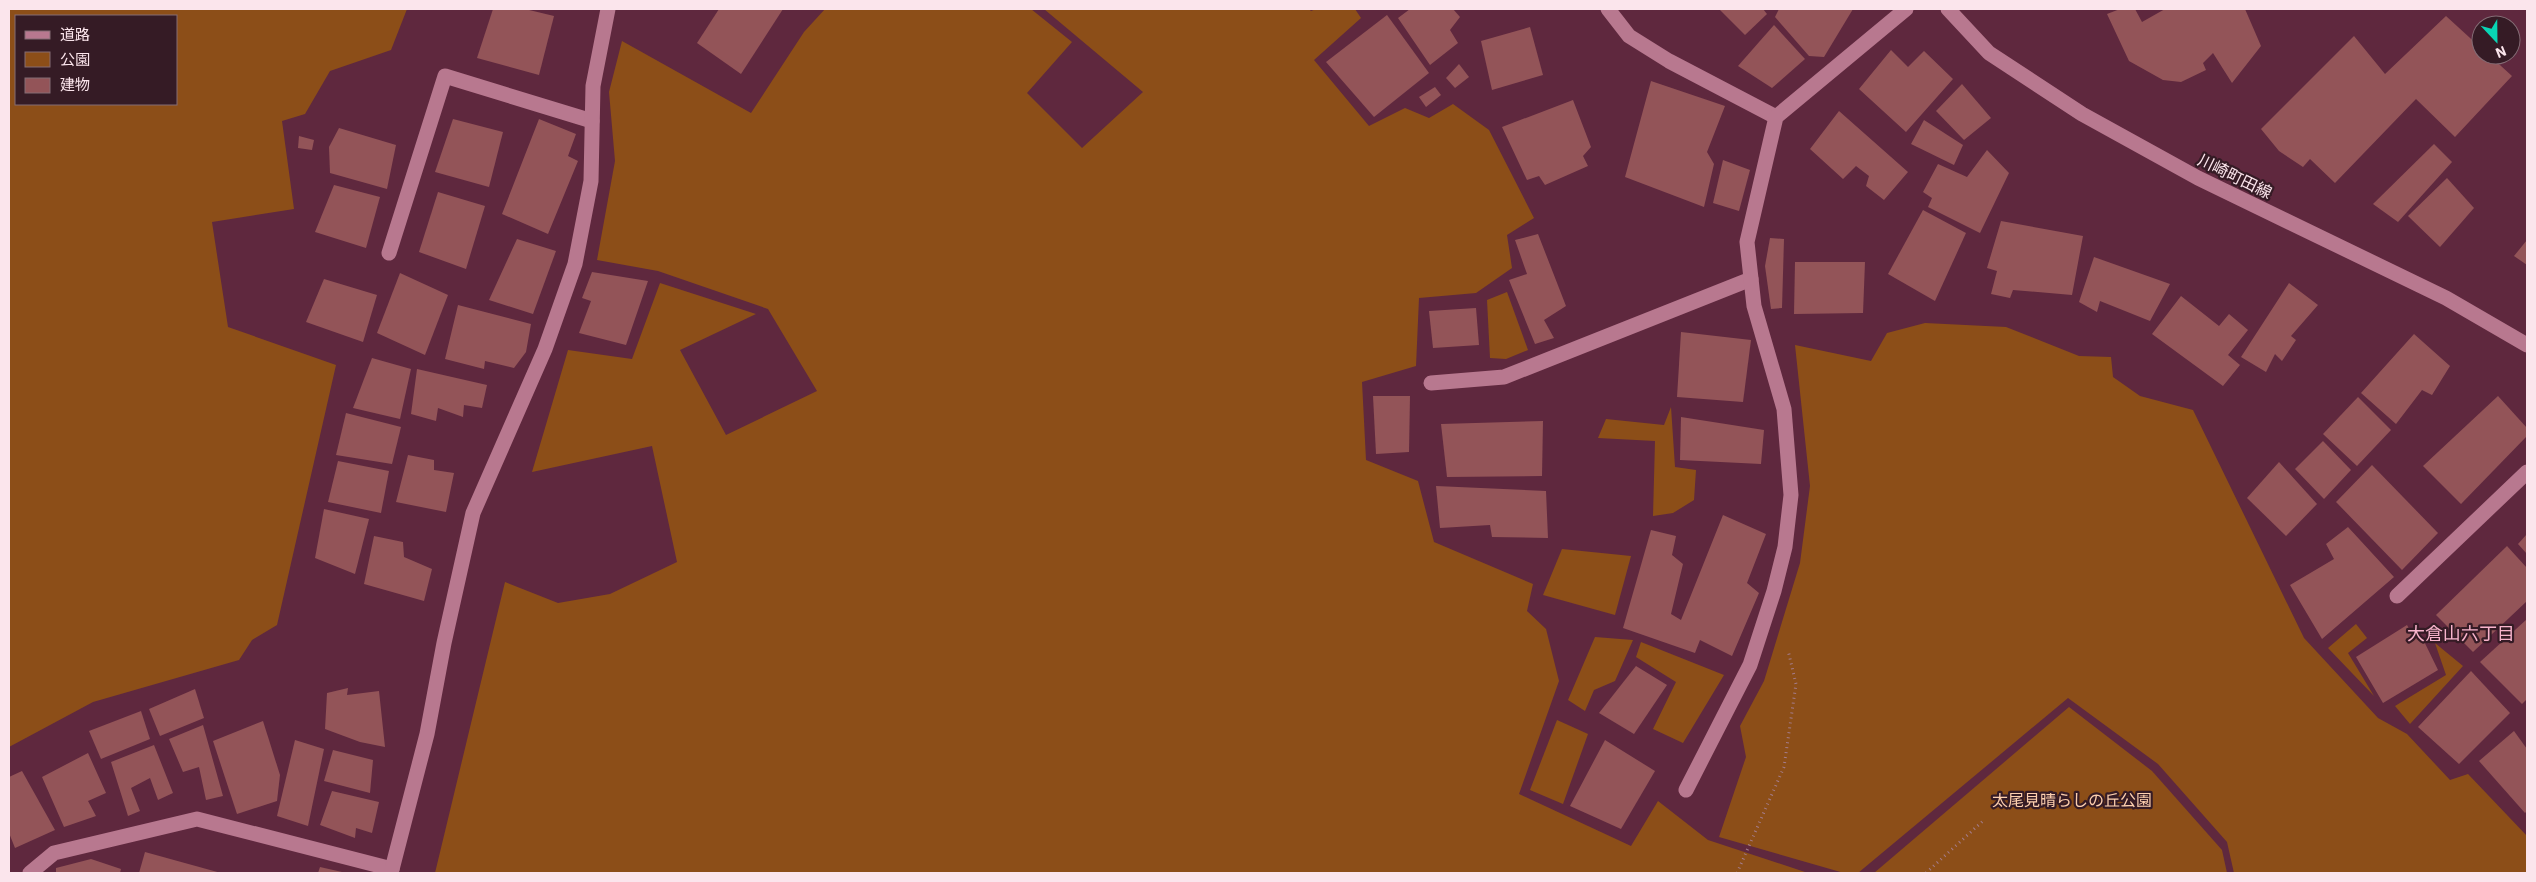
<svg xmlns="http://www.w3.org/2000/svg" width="2536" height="882" font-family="'IBM Plex Sans','Noto Sans JP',sans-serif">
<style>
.green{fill:#8c4e18;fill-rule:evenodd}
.building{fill:#935458}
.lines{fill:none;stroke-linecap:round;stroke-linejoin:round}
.path{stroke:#a47c8b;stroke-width:3;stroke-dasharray:1 4;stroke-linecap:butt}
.lane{stroke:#b8788f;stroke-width:15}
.street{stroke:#b8788f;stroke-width:15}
.secondary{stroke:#b8788f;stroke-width:15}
.labels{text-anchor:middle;stroke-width:4.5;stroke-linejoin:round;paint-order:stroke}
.street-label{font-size:16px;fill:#fbe5ec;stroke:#351b25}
.park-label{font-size:16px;fill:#fdcfae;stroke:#351b25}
.neighbourhood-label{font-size:18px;fill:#f8b4cc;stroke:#351b25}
</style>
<rect width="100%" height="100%" fill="#5f283e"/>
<g class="green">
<path d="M9,9H407L391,50L330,71L305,114L282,121L294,209L212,222L228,327L336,365L277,625L252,640L239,660L93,702L9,747ZM16,16H176V104H16Z"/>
<polygon points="825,9 1031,9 1072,42 1027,93 1082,148 1143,92 1044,9 1309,9 1311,11 1316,9 1355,9 1361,18 1314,60 1369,126 1405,108 1429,118 1453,104 1489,130 1534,218 1507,235 1512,268 1476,293 1419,298 1416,366 1362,382 1366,460 1418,481 1434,542 1533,584 1527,611 1546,629 1559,681 1519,794 1631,846 1658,801 1708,840 1808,873 435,873 505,582 558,603 610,594 677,562 652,446 532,472 568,350 632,359 660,283 756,314 680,350 726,435 817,391 768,309 658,271 597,260 615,161 609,92 622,41 751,113 804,32"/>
<polygon points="1507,292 1528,350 1506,359 1490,358 1487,300"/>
<polygon points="1925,323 2006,327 2079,356 2111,357 2113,377 2140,396 2193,410 2304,638 2378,718 2407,734 2450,780 2468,774 2527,836 2527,873 2234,873 2227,842 2158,764 2068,698 1858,873 1844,873 1719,837 1746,757 1740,726 1764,681 1800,563 1810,486 1795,345 1871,361 1887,333"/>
<polygon points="1671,407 1675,467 1696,470 1694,500 1673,513 1653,516 1655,441 1598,438 1606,419 1664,425"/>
<polygon points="1562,549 1631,556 1615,615 1543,595"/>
<polygon points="2356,624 2367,638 2348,653 2374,696 2328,648"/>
<polygon points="1595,637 1633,640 1615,681 1594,690 1585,711 1568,700"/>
<polygon points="1641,642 1724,675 1683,743 1653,729 1676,682 1636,657"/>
<polygon points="2435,643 2463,666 2410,724 2395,706 2446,675"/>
<polygon points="2069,707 2152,771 2222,850 2227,873 1874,873"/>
<polygon points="1557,720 1588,734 1563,804 1530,790"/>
</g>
<g class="building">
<polygon points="493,9 525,9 554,16 539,75 477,58"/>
<polygon points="719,9 783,9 741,74 697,43"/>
<polygon points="1410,9 1453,9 1460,17 1450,30 1458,43 1430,65 1398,18"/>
<polygon points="1719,9 1763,9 1767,14 1745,35"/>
<polygon points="1779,9 1853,9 1824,57 1809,56 1775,17"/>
<polygon points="2120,9 2135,9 2142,22 2165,9 2245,9 2261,46 2232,83 2213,53 2203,63 2206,70 2181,82 2163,80 2129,61 2107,14"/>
<polygon points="1387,15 1429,73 1374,117 1326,62"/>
<polygon points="2446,16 2481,48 2481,55 2489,55 2512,76 2455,137 2416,99 2335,183 2310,159 2303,167 2279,151 2261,129 2354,36 2385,74"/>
<polygon points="1774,25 1805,59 1772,88 1738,66"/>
<polygon points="1530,27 1543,75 1492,90 1481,41"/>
<polygon points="1891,50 1908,67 1924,51 1953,79 1906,132 1859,89"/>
<polygon points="1459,64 1469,77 1455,88 1446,78"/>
<polygon points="1651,81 1725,106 1707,152 1714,164 1704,207 1625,177"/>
<polygon points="1962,84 1991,118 1964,140 1936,111"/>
<polygon points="1435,87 1441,95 1426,107 1419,97"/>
<polygon points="1573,100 1591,147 1583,156 1588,166 1545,185 1539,176 1527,180 1502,127"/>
<polygon points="1839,111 1908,172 1884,200 1866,186 1869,176 1856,166 1843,179 1810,149"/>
<polygon points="453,119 503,132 489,187 435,172"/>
<polygon points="539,119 576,134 568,156 578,161 548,234 502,214"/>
<polygon points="1924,120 1963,145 1954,165 1911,144"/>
<polygon points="339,128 396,145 387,189 330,173 329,147"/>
<polygon points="299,136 314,140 312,150 298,148"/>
<polygon points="2434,144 2452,162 2398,222 2373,204"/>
<polygon points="1987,150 2009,173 1980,233 1928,207 1932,198 1923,192 1938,164 1967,177"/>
<polygon points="1723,160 1750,170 1739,211 1713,203"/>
<polygon points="2447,178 2474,208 2440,247 2408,216"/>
<polygon points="334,185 380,197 366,248 315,232"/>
<polygon points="438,192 485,206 466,269 419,252"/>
<polygon points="1923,210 1966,233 1935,301 1888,274"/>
<polygon points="2001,221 2083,236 2072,295 2013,290 2010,298 1991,294 1997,271 1987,268"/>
<polygon points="1538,234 1566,306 1544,320 1554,338 1535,344 1509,280 1527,274 1515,240"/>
<polygon points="1770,238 1784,239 1782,308 1771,309 1765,266"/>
<polygon points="517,239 556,251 533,314 489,300"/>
<polygon points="2527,240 2527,265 2514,256"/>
<polygon points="2094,257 2170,284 2150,321 2100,301 2097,312 2079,302"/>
<polygon points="1795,262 1865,262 1863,313 1794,314"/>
<polygon points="592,272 648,281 626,345 579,333 591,301 582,298"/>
<polygon points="400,273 448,295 425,355 377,333"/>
<polygon points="324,279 377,295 363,342 306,322"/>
<polygon points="2289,283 2318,305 2291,336 2296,340 2282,361 2275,354 2266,372 2241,357"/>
<polygon points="2181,296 2219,326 2229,314 2248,330 2228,355 2240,365 2223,386 2152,334"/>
<polygon points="458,305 531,324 526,352 514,368 485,361 484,369 445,359"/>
<polygon points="1476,308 1479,345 1433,348 1429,311"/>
<polygon points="1681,332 1751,340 1743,402 1677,397"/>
<polygon points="2414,334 2450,366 2432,395 2422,390 2396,424 2361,393"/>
<polygon points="372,358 411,369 400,419 353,408"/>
<polygon points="417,369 487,385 482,408 464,405 463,417 438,408 436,421 411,414"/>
<polygon points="1373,396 1410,396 1409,452 1376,454"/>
<polygon points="2498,396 2527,428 2527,436 2461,504 2423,466"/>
<polygon points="2358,397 2391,430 2357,466 2323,434"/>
<polygon points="346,413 401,427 392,464 336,455"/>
<polygon points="1681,417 1764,430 1761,464 1680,460"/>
<polygon points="1543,421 1542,476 1447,477 1441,424"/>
<polygon points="2323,441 2351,470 2324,499 2295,469"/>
<polygon points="408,455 434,460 434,470 454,473 446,512 396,502"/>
<polygon points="338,461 389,471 381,513 328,502"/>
<polygon points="2279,462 2317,504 2286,536 2247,498"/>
<polygon points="2372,465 2438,533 2402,570 2336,502"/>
<polygon points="1436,486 1546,491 1548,538 1492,537 1490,525 1440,528"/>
<polygon points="324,509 369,519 355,574 315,558"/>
<polygon points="1723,515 1766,534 1747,583 1759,593 1732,656 1700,640 1695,653 1623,628 1651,530 1676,536 1672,555 1683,564 1671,614 1681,620"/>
<polygon points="2348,527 2394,577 2322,639 2290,585 2334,559 2326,544"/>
<polygon points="2527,534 2527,554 2518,544"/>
<polygon points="374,536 403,542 404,557 432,569 424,601 364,584"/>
<polygon points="2507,546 2527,568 2527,601 2473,652 2436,615"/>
<polygon points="2527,619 2527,699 2522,704 2480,662"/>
<polygon points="2407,625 2413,636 2419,631 2438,670 2383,703 2356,657"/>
<polygon points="1636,666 1667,685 1634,734 1599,713"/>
<polygon points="2471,671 2510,713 2459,764 2418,727"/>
<polygon points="348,688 347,695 379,691 385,747 360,742 325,729 327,693"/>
<polygon points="195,689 204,718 160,736 149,709"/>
<polygon points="141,711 150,739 101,759 89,731"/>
<polygon points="263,721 280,775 277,801 237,814 213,741"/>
<polygon points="203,725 223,796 206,800 199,767 183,772 169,739"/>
<polygon points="2514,731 2527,749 2527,811 2525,813 2479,761"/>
<polygon points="295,740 324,749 308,826 277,816"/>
<polygon points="1605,740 1655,771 1621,829 1570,806"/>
<polygon points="154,745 173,793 158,800 150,778 131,788 140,811 128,816 111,762"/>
<polygon points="333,750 373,760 370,793 324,781"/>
<polygon points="88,753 106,793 88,801 96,816 64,827 42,777"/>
<polygon points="22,771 55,830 15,848 9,833 9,777"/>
<polygon points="332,791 379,802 372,833 356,828 355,838 320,825"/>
<polygon points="145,852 221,873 139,873"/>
<polygon points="91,859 121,869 120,873 56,873 56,868"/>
<polygon points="320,867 342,872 342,873 318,873"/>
</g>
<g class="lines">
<g class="path">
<polyline points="1737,873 1784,767 1796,684 1788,650"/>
<polyline points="1926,873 1984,820"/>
</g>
<g class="lane">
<polyline points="1608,9 1629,36 1669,61 1776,117"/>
<polyline points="389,253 445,76 592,121"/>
<polyline points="1431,383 1504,377 1751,279"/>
<polyline points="30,873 54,853 197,819 392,869"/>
</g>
<g class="street">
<polyline points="2397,596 2527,472"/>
<polyline points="1686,790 1750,665 1774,591 1785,547 1791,495 1784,409 1754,306 1747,242 1776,117 1906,9"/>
<polyline points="391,873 427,734 444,643 473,513 545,349 575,264 591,181 593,86 608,9"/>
</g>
<polyline class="secondary" points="1948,9 1989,53 2082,114 2198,178 2446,298 2527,345"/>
</g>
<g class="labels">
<g class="street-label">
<text transform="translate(2235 176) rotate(26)" y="6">川崎町田線</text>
</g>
<g class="park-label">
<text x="2072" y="806">太尾見晴らしの丘公園</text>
</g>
<g class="neighbourhood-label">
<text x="2461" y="640">大倉山六丁目</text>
</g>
</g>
<rect width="2536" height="882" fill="none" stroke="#fbe5ec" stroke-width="20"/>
<rect x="15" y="15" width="162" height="90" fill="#351b25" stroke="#846c75"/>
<rect x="25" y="31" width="25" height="8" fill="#b8788f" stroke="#846c75"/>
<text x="60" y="40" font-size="15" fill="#fbe5ec">道路</text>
<rect x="25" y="52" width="25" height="15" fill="#8c4e18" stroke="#846c75"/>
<text x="60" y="65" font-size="15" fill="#fbe5ec">公園</text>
<rect x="25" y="78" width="25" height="15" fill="#935458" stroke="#846c75"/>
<text x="60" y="90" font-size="15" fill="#fbe5ec">建物</text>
<g transform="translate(2496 40) rotate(158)"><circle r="24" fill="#351b25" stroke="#846c75"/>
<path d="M0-4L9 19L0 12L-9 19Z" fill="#09d5b5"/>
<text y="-8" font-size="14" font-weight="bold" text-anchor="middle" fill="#fbe5ec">N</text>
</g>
</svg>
